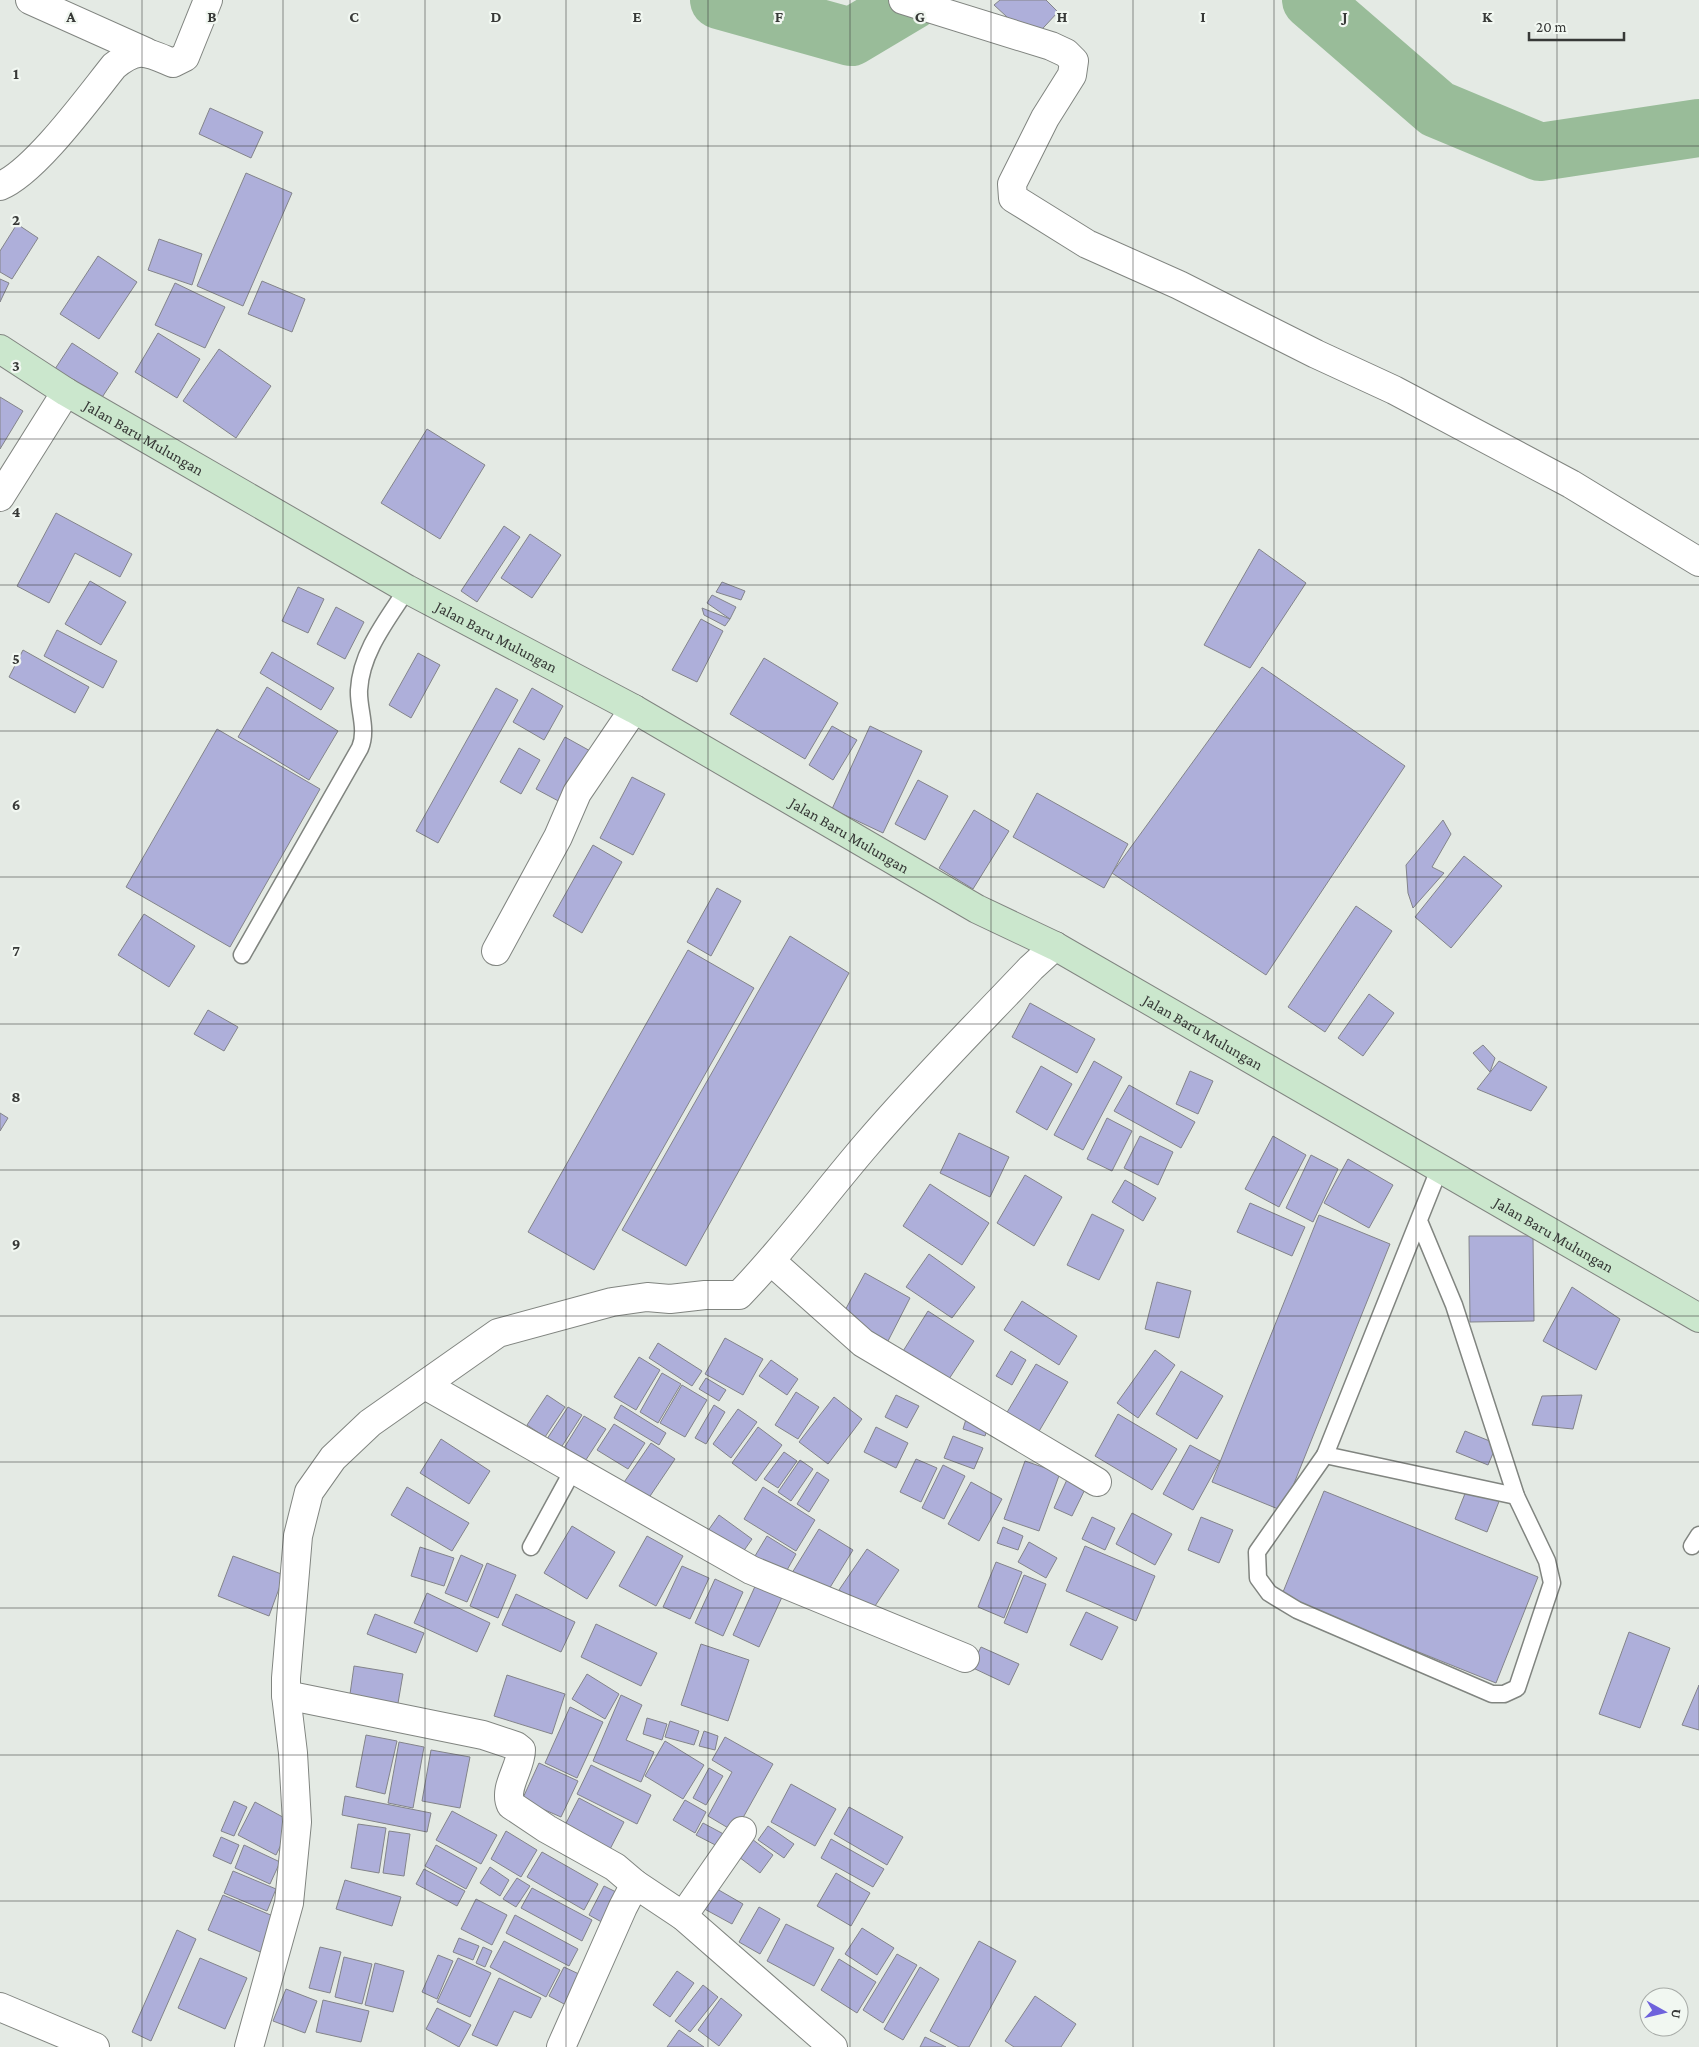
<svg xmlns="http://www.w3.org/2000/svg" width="1699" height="2047" font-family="'Crimson Pro',serif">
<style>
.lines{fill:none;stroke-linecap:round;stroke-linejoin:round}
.river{stroke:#99bc99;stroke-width:58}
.building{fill:#aeafda;stroke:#83848a}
.service-casing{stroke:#818580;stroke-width:19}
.minor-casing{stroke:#818580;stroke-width:30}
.secondary-casing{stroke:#818580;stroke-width:30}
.service{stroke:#fff;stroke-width:16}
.minor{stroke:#fff;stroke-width:28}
.secondary{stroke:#cbe7cd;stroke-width:28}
.grid{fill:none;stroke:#373937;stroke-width:1;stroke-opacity:0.55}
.labels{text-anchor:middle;stroke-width:4.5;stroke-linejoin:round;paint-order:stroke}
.street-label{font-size:16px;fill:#373937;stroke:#f1f7f1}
.grid-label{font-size:16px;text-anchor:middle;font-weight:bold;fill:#373937;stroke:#f1f7f1;stroke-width:4.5;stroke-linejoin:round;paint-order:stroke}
</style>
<rect width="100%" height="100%" fill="#e4eae4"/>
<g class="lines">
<g class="river">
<polyline points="719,0 851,37 913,0"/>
<polyline points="1311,0 1437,109 1540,152 1699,128"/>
</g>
</g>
<g class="building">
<polygon points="1000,0 1046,0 1058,12 1032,40 994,5"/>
<polygon points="210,108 263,132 251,158 199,134"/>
<polygon points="246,173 292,193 243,306 197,286"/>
<polygon points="17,224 38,238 12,279 0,272 0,251"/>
<polygon points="159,239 202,254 192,285 148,270"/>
<polygon points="98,256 137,282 99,339 60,314"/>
<polygon points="0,279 9,283 0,302"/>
<polygon points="262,281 305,299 292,332 248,314"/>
<polygon points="175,283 225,307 205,348 155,325"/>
<polygon points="158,333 200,359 177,398 135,372"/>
<polygon points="72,343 118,373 99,402 53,372"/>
<polygon points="219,349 271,386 236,438 183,401"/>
<polygon points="0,397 23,411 0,449"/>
<polygon points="427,429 485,465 440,539 381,503"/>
<polygon points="56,513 132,554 120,577 75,553 49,603 17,586"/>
<polygon points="504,526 520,537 477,602 461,591"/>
<polygon points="530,534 561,555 532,598 501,578"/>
<polygon points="1259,549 1306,583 1250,668 1204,645"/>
<polygon points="90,581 126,602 101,645 65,624"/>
<polygon points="722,582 745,591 741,600 716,592"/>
<polygon points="298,587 324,599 308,633 282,621"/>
<polygon points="712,595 736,607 730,619 707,603"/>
<polygon points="336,607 364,622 345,659 317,644"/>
<polygon points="702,608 730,619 725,626 704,615"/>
<polygon points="701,619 723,631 697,682 672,670"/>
<polygon points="57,630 117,661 103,688 44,656"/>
<polygon points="23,650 89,687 75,713 9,677"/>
<polygon points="272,652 334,688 321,710 260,673"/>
<polygon points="418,653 440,665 411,718 389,705"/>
<polygon points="764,658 838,703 805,759 730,714"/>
<polygon points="1262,667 1405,766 1266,975 1112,873"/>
<polygon points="267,687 338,731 309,780 238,737"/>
<polygon points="496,688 518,700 438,843 416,831"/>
<polygon points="532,688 563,706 544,740 513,722"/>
<polygon points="832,726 857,740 833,780 809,765"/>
<polygon points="870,726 922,751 883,833 832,809"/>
<polygon points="217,729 320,789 230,947 126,887"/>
<polygon points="565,737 592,752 564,804 536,789"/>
<polygon points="519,748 540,760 521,794 500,782"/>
<polygon points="632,777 665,794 633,855 600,838"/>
<polygon points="918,780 948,796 925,840 895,824"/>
<polygon points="1037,793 1128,844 1104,888 1013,837"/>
<polygon points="974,810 1009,831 973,889 939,868"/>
<polygon points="1443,820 1451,834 1432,867 1444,873 1413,908 1408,893 1406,865"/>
<polygon points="593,845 622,862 582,933 553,916"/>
<polygon points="1464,856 1502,886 1451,948 1415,917"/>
<polygon points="717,888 741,901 711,956 687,942"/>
<polygon points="1356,906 1392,931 1325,1032 1288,1007"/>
<polygon points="144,914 195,946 169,987 118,955"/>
<polygon points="790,936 849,973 686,1266 622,1230"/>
<polygon points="688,950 754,988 594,1270 528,1232"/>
<polygon points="1369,994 1394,1013 1363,1056 1338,1038"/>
<polygon points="1030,1003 1095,1039 1077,1073 1012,1037"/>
<polygon points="208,1010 238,1027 224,1051 194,1034"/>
<polygon points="1483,1045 1495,1058 1490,1072 1473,1053"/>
<polygon points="1094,1061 1122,1077 1083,1150 1054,1135"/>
<polygon points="1499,1061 1547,1087 1531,1111 1477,1089"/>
<polygon points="1041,1066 1072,1084 1047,1130 1016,1112"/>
<polygon points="1190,1071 1213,1081 1198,1114 1176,1104"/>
<polygon points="1129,1085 1195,1122 1181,1148 1114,1111"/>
<polygon points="0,1113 8,1118 0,1131"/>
<polygon points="1107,1118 1132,1131 1112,1171 1087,1159"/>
<polygon points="959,1133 1009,1157 990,1197 940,1173"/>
<polygon points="1140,1136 1173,1152 1158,1185 1124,1168"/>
<polygon points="1273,1136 1306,1155 1279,1207 1245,1189"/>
<polygon points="1311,1155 1338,1169 1313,1222 1286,1208"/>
<polygon points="1348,1159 1393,1185 1369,1228 1324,1203"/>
<polygon points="1025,1175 1062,1197 1034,1246 997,1223"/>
<polygon points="1125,1180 1156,1198 1143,1221 1112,1202"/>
<polygon points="930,1184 989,1223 962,1265 903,1226"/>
<polygon points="1250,1203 1305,1227 1292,1256 1237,1232"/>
<polygon points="1092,1214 1124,1230 1099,1280 1067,1265"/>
<polygon points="1319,1215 1390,1244 1283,1511 1212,1482"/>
<polygon points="1469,1236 1533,1236 1534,1321 1470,1322"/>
<polygon points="929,1254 975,1287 952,1318 906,1287"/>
<polygon points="865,1273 910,1298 888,1341 842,1316"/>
<polygon points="1157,1282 1191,1291 1179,1338 1145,1329"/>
<polygon points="1572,1287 1620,1319 1596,1370 1543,1341"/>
<polygon points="1022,1301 1077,1336 1059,1365 1004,1330"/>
<polygon points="928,1311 974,1341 945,1385 900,1356"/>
<polygon points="725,1338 763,1359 743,1395 705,1374"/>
<polygon points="658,1343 702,1371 692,1386 649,1358"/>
<polygon points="1155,1350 1175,1365 1138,1418 1117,1403"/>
<polygon points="1011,1351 1026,1360 1012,1385 996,1376"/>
<polygon points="639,1357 660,1370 636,1410 614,1397"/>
<polygon points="771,1360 798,1379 787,1395 759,1376"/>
<polygon points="1036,1364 1068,1382 1038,1433 1006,1414"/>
<polygon points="1181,1371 1223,1396 1197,1439 1156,1414"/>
<polygon points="662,1373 681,1384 658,1423 640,1412"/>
<polygon points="706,1378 726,1390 719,1401 699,1389"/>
<polygon points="682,1385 707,1400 685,1437 660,1423"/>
<polygon points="796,1392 819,1407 798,1439 775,1425"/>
<polygon points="547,1395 565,1407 545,1437 527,1425"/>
<polygon points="896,1395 919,1406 907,1428 885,1417"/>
<polygon points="1582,1395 1573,1429 1532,1425 1542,1396"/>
<polygon points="834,1397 862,1419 828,1464 799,1442"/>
<polygon points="621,1405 666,1433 659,1445 614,1418"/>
<polygon points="714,1405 725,1412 706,1444 695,1438"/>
<polygon points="568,1407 582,1415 555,1457 541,1448"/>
<polygon points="738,1409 757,1422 731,1458 713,1444"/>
<polygon points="1118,1414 1177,1449 1152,1490 1095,1456"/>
<polygon points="584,1416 606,1429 580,1469 559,1456"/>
<polygon points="967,1416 989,1424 985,1436 963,1429"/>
<polygon points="614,1424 645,1443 628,1469 597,1450"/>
<polygon points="758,1427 782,1445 756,1481 732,1463"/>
<polygon points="876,1427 908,1443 896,1468 864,1452"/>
<polygon points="1465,1431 1497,1444 1488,1465 1456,1452"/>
<polygon points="953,1436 983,1448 974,1469 944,1458"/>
<polygon points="441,1439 490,1471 469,1504 420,1473"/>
<polygon points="651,1443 675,1459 642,1508 618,1491"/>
<polygon points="1190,1445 1220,1461 1193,1510 1163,1494"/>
<polygon points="784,1452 797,1461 778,1488 764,1479"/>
<polygon points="916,1459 937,1468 921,1502 900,1492"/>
<polygon points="800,1460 813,1469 791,1501 778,1492"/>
<polygon points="1025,1461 1060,1473 1039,1531 1004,1519"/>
<polygon points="943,1465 965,1476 944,1519 922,1508"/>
<polygon points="817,1472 829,1480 809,1512 797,1504"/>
<polygon points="1070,1473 1089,1481 1072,1516 1054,1508"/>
<polygon points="971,1482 1002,1499 979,1541 948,1524"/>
<polygon points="1468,1486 1500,1499 1487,1532 1455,1519"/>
<polygon points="407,1487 469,1523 452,1551 391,1515"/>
<polygon points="763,1487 815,1520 796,1551 744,1519"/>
<polygon points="1324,1491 1538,1577 1496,1683 1281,1597"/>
<polygon points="1132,1513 1172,1534 1155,1565 1116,1544"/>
<polygon points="719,1515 752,1539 738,1559 705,1535"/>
<polygon points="1092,1517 1115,1528 1105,1550 1082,1539"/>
<polygon points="1201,1517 1233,1530 1219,1563 1188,1550"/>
<polygon points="572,1526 615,1552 587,1599 544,1573"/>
<polygon points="1003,1527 1023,1536 1018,1550 997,1543"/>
<polygon points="819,1529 853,1550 826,1594 792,1573"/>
<polygon points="647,1536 683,1556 656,1606 619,1586"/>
<polygon points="767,1536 796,1554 782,1579 752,1561"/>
<polygon points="1029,1542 1057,1558 1046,1578 1018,1562"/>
<polygon points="1085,1546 1155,1576 1136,1621 1066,1591"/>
<polygon points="420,1547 454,1558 444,1586 411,1576"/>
<polygon points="867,1549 899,1570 871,1612 839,1590"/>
<polygon points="461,1555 483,1565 467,1602 445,1593"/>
<polygon points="233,1556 284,1575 269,1616 218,1596"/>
<polygon points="996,1562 1022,1572 1004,1618 978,1607"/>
<polygon points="487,1563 516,1575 498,1618 470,1606"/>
<polygon points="682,1566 709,1578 690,1619 663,1607"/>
<polygon points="1024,1575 1046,1584 1027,1633 1004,1623"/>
<polygon points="715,1579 743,1592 723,1636 695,1623"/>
<polygon points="757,1582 783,1595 759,1647 733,1635"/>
<polygon points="427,1593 490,1623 477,1652 414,1623"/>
<polygon points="516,1594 575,1622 561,1652 502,1625"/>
<polygon points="1086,1612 1118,1627 1102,1660 1070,1645"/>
<polygon points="375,1614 424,1633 416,1653 367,1634"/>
<polygon points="596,1624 657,1653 641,1686 581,1657"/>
<polygon points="1629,1632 1670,1648 1640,1728 1599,1714"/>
<polygon points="701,1644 749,1660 728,1721 681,1705"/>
<polygon points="981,1647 1019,1664 1009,1685 971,1667"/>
<polygon points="354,1666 403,1674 397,1709 349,1701"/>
<polygon points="587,1674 619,1694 605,1719 572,1699"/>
<polygon points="507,1675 565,1694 552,1734 494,1716"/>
<polygon points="1699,1685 1699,1730 1682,1725"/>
<polygon points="621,1695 642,1705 626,1740 654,1752 641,1782 593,1761"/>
<polygon points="570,1707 603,1722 577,1778 545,1763"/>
<polygon points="647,1718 667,1724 662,1740 643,1734"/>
<polygon points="670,1721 699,1731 694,1745 665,1737"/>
<polygon points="704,1731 718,1736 715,1750 699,1746"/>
<polygon points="366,1735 397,1741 385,1794 356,1787"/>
<polygon points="725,1737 773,1764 735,1832 708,1816 732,1772 712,1760"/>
<polygon points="665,1741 704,1765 683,1799 645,1776"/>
<polygon points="399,1742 424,1747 413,1808 388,1803"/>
<polygon points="431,1750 470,1757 460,1808 422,1801"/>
<polygon points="539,1763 578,1781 561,1817 522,1800"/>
<polygon points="591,1765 651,1795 637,1824 577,1794"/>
<polygon points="709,1768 723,1776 706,1805 693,1798"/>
<polygon points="791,1784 836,1809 815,1846 771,1822"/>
<polygon points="345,1796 431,1813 427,1832 342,1815"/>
<polygon points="579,1798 624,1822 608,1853 563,1829"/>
<polygon points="685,1800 706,1812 695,1833 673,1820"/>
<polygon points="234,1801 247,1807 234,1836 221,1831"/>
<polygon points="255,1802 292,1822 276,1855 238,1835"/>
<polygon points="849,1807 903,1837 887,1865 834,1834"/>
<polygon points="452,1811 497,1835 481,1864 436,1840"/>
<polygon points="703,1823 731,1838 725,1850 696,1835"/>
<polygon points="358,1824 386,1828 379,1873 351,1868"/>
<polygon points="768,1826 794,1844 784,1858 758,1840"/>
<polygon points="389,1831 410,1834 404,1876 383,1873"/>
<polygon points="506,1831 537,1850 521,1877 491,1859"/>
<polygon points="748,1836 773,1855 760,1873 735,1854"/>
<polygon points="221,1837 239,1845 231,1864 213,1856"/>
<polygon points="831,1839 884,1869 873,1887 821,1858"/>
<polygon points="244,1845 280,1862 270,1884 235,1868"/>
<polygon points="436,1845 477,1868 466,1889 425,1866"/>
<polygon points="542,1852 598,1884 584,1910 527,1877"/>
<polygon points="490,1867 509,1880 500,1896 480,1883"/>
<polygon points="424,1869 465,1891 457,1906 416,1884"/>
<polygon points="233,1871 276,1889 267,1911 224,1893"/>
<polygon points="836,1873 870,1893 851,1926 817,1906"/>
<polygon points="517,1878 530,1886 516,1907 503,1899"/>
<polygon points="345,1880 401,1897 392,1926 336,1909"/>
<polygon points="710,1885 743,1904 732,1924 699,1906"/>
<polygon points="604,1886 622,1895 607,1925 589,1915"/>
<polygon points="532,1888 592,1920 582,1941 521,1908"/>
<polygon points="223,1895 280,1919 265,1954 208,1930"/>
<polygon points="476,1899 507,1915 492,1945 461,1929"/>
<polygon points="759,1907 780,1919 760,1954 739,1942"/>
<polygon points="515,1915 578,1949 569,1966 506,1933"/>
<polygon points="786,1924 834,1948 814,1986 767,1961"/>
<polygon points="862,1928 894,1948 877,1975 845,1954"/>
<polygon points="177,1930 196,1939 151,2041 132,2032"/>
<polygon points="459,1938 479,1946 473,1960 453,1952"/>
<polygon points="504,1941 560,1970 546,1997 490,1967"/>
<polygon points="979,1941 1016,1961 969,2047 959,2047 930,2031"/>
<polygon points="320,1947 341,1952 330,1993 309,1988"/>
<polygon points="483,1947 492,1951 485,1967 476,1963"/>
<polygon points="897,1954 917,1965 883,2023 863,2010"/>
<polygon points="438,1955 453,1961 437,1999 422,1992"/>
<polygon points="344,1957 372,1964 362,2004 335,1997"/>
<polygon points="200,1958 247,1978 225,2029 178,2008"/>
<polygon points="458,1958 491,1973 470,2017 437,2002"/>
<polygon points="839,1959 876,1982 857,2013 821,1990"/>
<polygon points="375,1963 404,1971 393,2012 365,2005"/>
<polygon points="564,1967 581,1975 566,2005 549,1996"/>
<polygon points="920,1967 939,1979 903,2040 884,2029"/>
<polygon points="677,1971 694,1983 670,2017 653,2005"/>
<polygon points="499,1978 541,1998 531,2018 514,2011 497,2046 472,2035"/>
<polygon points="703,1985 718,1997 690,2032 675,2021"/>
<polygon points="286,1989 317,2001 305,2033 273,2021"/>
<polygon points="1035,1996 1076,2024 1061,2047 1014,2047 1005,2041"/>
<polygon points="721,1998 742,2015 719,2046 698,2030"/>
<polygon points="323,2000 369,2011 361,2042 316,2032"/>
<polygon points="437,2008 471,2025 459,2047 426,2029"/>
<polygon points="679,2030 704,2047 667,2047"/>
<polygon points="925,2037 946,2047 920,2047"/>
</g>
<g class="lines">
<defs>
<g id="service">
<path d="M242,955L360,748C368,729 358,709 359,690C361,652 387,620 407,589"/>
<polyline points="1419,1221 1454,1305 1516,1496 1547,1561 1552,1583 1517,1688 1504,1694 1492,1694 1297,1610 1269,1593 1258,1578 1257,1552 1325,1455 1440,1167"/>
<polyline points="1325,1455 1516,1496"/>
<polyline points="1692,1546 1699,1535"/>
<polyline points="531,1547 573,1470"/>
</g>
<g id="minor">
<polyline points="30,0 146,52"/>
<polyline points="903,0 1051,46 1066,53 1074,61 1072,75 1045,118 1012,184 1013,198 1087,244 1179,285 1316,354 1394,390 1571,484 1699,562"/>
<path d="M0,186C35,172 89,97 114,66C139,46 146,52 173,63L185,57L208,0"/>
<polyline points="0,497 66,392"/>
<polyline points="496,951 558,837 577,793 634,709"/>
<polyline points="772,1262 863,1343 1097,1482"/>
<polyline points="425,1385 751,1570 965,1658"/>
<path d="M286,1695L483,1735L516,1746L521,1750C521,1768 503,1788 511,1805L547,1829L615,1867L635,1884"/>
<polyline points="683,1916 742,1831"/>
<polyline points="0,2007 95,2047"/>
<path d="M249,2047L289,1903L297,1822L293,1753L286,1695V1678L298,1536L309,1492L333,1458L370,1423L498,1333L612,1302L647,1297L670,1299L705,1295H739C785,1248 824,1194 867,1144C919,1083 976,1026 1031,968L1055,946"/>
<polyline points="561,2047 623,1907 635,1884 683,1916 833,2047"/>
</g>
<g id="secondary">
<path id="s1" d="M0,349L66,392L407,589L634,709L977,909L1055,946L1699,1318"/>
</g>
</defs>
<use href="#service" class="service-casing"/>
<use href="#minor" class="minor-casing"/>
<use href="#secondary" class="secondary-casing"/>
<use href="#service" class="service"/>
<use href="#minor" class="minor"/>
<use href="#secondary" class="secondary"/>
</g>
<path class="grid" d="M142,0V2047M283,0V2047M425,0V2047M566,0V2047M708,0V2047M850,0V2047M991,0V2047M1133,0V2047M1274,0V2047M1416,0V2047M1557,0V2047M0,146H1699M0,292H1699M0,439H1699M0,585H1699M0,731H1699M0,877H1699M0,1024H1699M0,1170H1699M0,1316H1699M0,1462H1699M0,1608H1699M0,1755H1699M0,1901H1699"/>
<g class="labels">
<g class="street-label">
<text dy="6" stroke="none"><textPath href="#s1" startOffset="169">Jalan Baru Mulungan</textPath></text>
<text dy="6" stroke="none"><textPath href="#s1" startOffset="574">Jalan Baru Mulungan</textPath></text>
<text dy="6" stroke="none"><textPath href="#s1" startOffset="979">Jalan Baru Mulungan</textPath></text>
<text dy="6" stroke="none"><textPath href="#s1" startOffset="1384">Jalan Baru Mulungan</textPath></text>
<text dy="6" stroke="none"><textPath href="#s1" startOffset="1789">Jalan Baru Mulungan</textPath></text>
</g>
</g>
<g class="grid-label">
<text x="71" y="22">A</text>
<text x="212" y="22">B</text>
<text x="354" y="22">C</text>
<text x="496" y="22">D</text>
<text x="637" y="22">E</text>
<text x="779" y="22">F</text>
<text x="920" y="22">G</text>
<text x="1062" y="22">H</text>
<text x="1203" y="22">I</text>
<text x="1345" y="22">J</text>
<text x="1487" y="22">K</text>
<text x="16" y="79">1</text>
<text x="16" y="225">2</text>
<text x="16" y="371">3</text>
<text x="16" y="517">4</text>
<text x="16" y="664">5</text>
<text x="16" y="810">6</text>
<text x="16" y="956">7</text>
<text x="16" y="1102">8</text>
<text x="16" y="1249">9</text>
</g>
<g transform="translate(1664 2012) rotate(98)"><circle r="24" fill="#f1f7f1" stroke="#a7aba7"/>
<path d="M0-4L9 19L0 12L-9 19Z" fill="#6e62dc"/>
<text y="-8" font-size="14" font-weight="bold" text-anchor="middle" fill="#373937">U</text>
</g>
<path d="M1529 32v8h95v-8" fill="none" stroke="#373937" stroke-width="2.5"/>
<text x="1536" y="32" font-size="15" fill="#373937" stroke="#f1f7f1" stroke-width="4" paint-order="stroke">20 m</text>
</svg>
